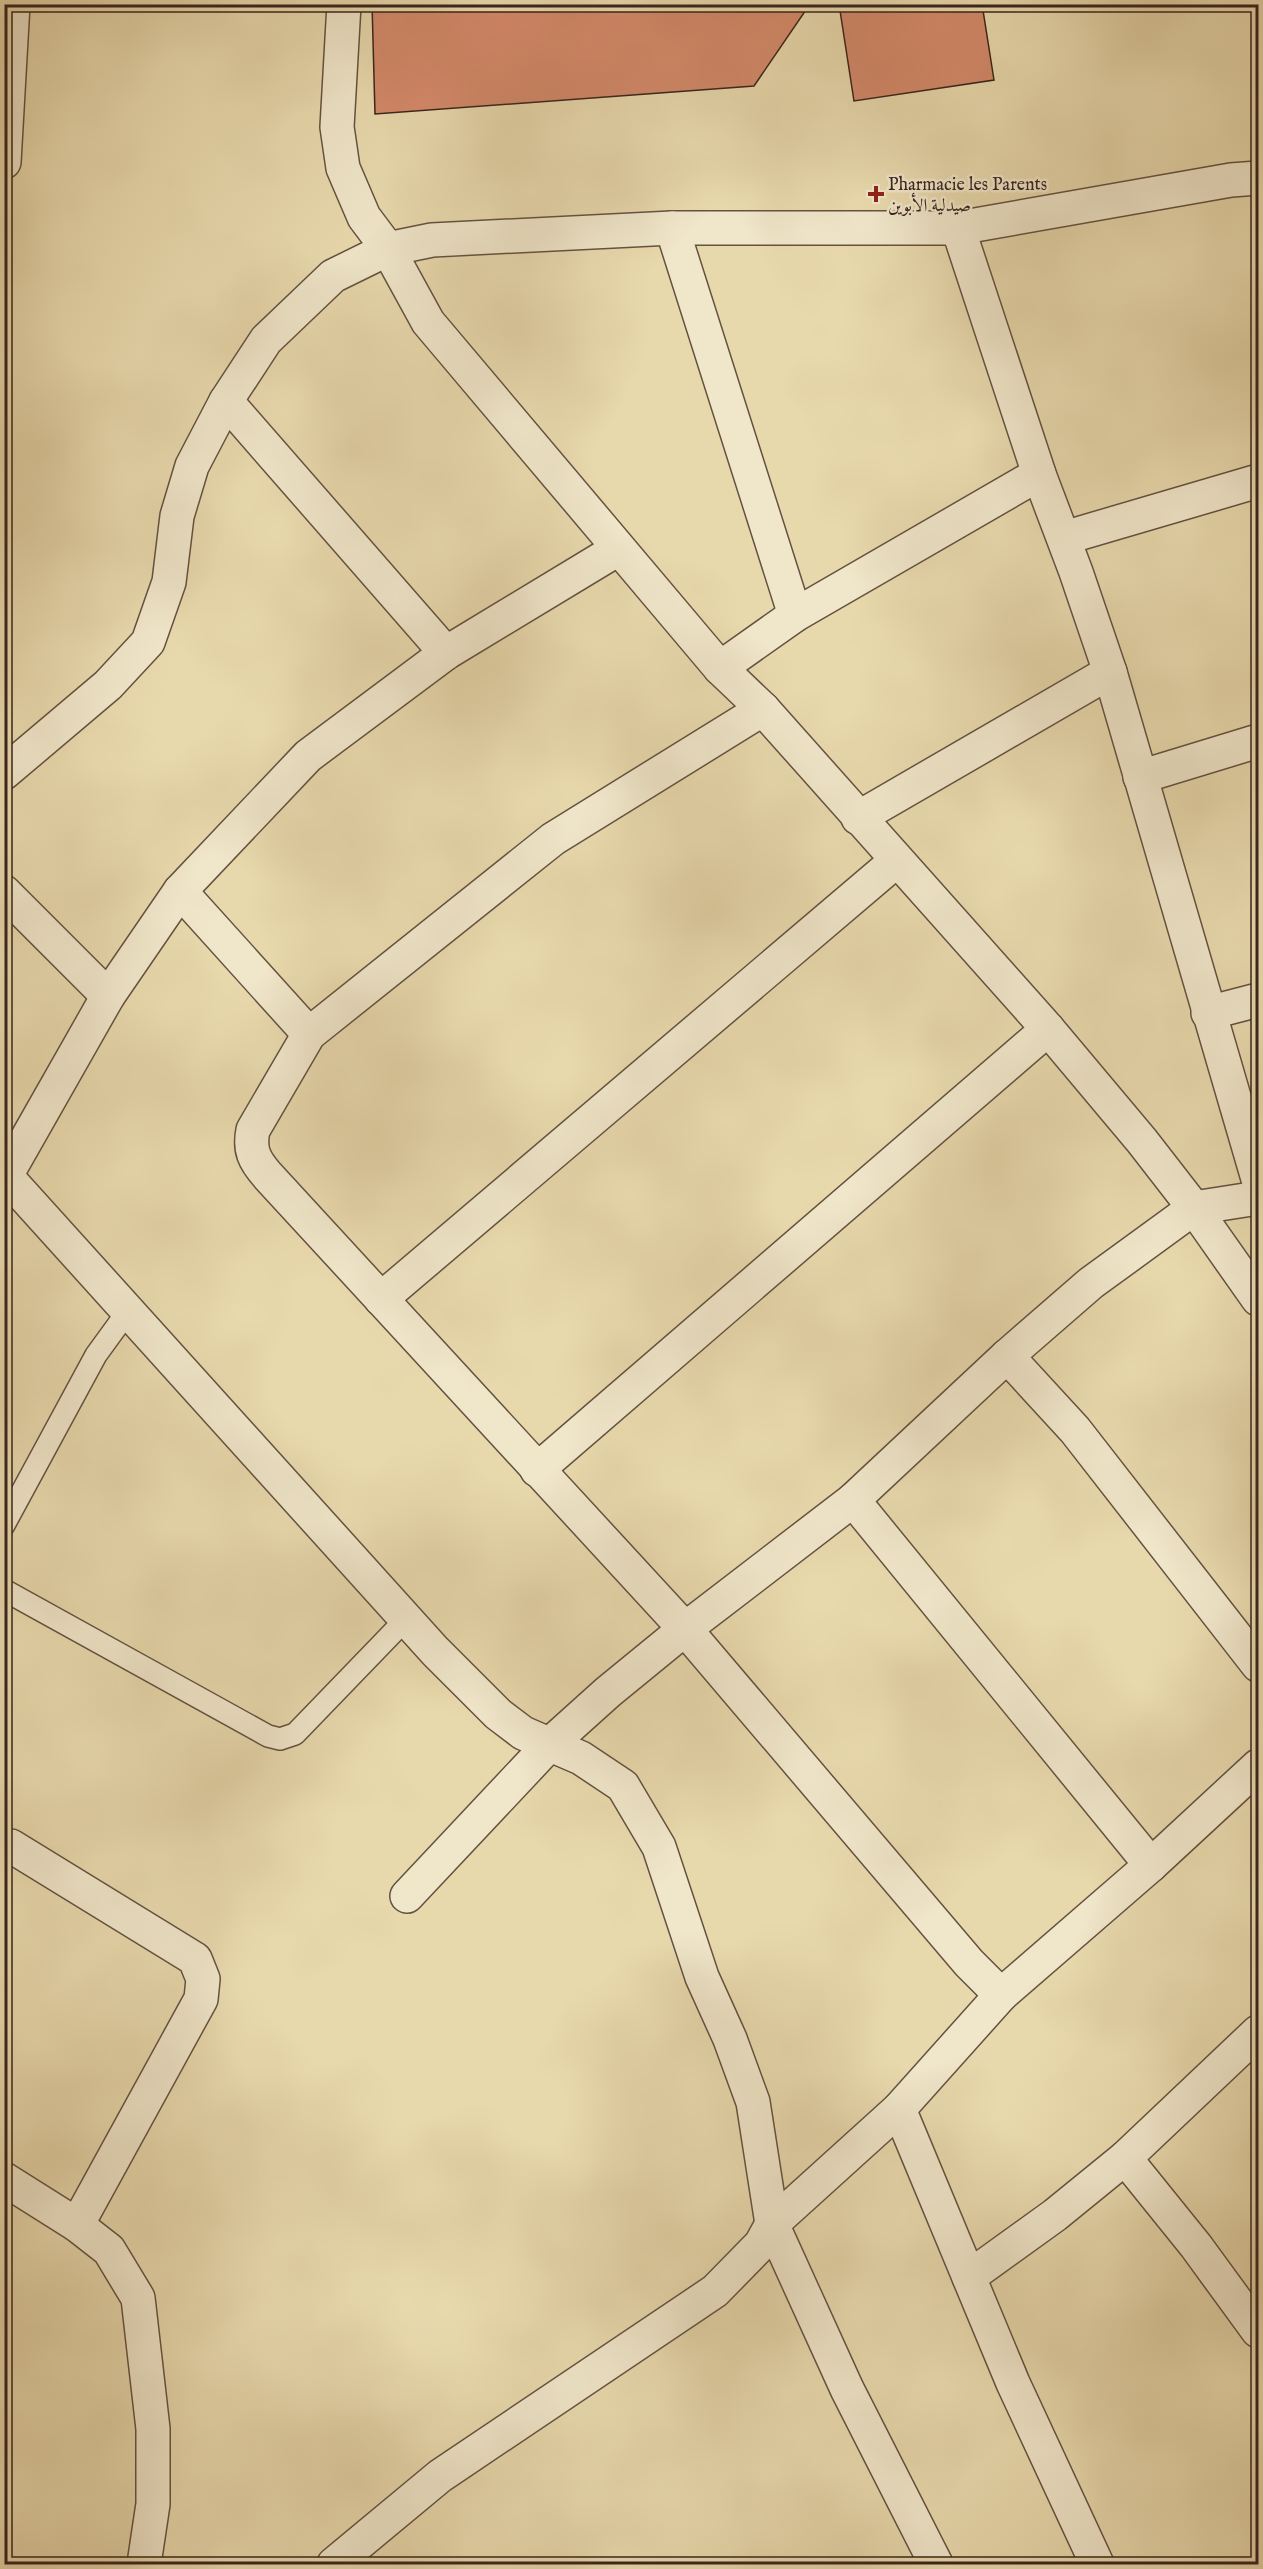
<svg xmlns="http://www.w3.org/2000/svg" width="1263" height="2569" font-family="'IM FELL English',Amiri,serif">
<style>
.building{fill:#d48a6b;stroke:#38251d;stroke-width:1.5}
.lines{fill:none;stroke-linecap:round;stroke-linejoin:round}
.service-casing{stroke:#645241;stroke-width:24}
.minor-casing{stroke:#645241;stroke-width:36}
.service{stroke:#f0e6ca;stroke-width:21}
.minor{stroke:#f0e6ca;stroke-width:33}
.poi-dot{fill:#8f2418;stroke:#f0e6ca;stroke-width:2}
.labels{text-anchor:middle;stroke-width:5;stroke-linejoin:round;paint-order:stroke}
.poi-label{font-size:18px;fill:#38251d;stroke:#f0e6ca;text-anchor:start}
</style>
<rect width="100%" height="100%" fill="#e8d9ad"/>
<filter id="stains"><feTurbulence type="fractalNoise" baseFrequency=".00333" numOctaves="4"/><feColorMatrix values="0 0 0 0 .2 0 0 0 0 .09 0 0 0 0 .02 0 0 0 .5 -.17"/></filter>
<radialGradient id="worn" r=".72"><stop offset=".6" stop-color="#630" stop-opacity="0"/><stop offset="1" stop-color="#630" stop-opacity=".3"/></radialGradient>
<g class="building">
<polygon points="372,4 810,4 754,86 375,114"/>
<polygon points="839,4 982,4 994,80 854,101"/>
</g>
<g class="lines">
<defs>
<g id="service">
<polyline points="4,1525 96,1355 128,1311"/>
<polyline points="4,1590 268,1736 280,1739 295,1734 406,1619"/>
</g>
<g id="minor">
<polyline points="344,4 337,127 343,168 364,217 388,249 428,322 720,668 763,709 1048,1029 1142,1141 1194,1208 1258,1299"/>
<polyline points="4,162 13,4"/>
<polyline points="672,228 795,615"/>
<polyline points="958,228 1039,474 1076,572 1110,672 1258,1179"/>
<polyline points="226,401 446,653"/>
<polyline points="1064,538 1258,481"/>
<polyline points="720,668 795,615 1039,474"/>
<path d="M763,709L553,839L309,1034L253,1130C249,1150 254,1160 268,1176L685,1629L969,1963L1001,1995"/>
<polyline points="4,773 108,685 148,642 169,582 177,516 192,466 226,401 266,340 333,276 388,249 432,240 672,228 958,228 1231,180 1258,178"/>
<polyline points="1140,777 1258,741"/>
<polyline points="858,818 1110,672"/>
<polyline points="180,891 309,1034"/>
<polyline points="4,892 108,996"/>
<polyline points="1208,1013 1258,1000"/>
<polyline points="6,1176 435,1651 498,1714 523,1733 581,1758 623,1786 659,1847 702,1977 730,2039 753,2102 772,2224 847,2389 936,2564"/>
<polyline points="4,1179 108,996 180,891 308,756 446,653 618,549"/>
<polyline points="381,1299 896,861"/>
<polyline points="1007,1356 1075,1430 1258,1665"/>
<polyline points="537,1470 1048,1029"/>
<polyline points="853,1500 1151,1865"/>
<polyline points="4,1846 11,1846 195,1959 203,1979 201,1999 77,2225"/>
<polyline points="407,1896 548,1746 608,1692 685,1629 853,1500 1007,1356 1091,1283 1194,1208 1258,1198"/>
<polyline points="899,2109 1013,2383 1097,2564"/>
<polyline points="1125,2158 1196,2246 1258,2331"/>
<polyline points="4,2179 77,2225 109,2250 138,2298 153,2429 153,2504 144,2564"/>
<polyline points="969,2277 1055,2215 1125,2158 1258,2032"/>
<polyline points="334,2564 440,2476 715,2291 761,2244 772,2224 899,2109 1001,1995 1151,1865 1258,1766"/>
</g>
</defs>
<use href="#service" class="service-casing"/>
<use href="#minor" class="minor-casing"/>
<use href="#service" class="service"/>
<use href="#minor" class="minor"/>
</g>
<path class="poi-dot" d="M873 185h6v6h6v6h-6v6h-6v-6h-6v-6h6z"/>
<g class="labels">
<g class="poi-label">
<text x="888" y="190">Pharmacie les Parents<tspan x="888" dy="21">صيدلية الأبوين</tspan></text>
</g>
</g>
<rect width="1263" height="2569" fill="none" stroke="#e8d9ad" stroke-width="24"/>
<rect x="6" y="6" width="1251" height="2557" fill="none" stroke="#38251d" stroke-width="3"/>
<rect x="12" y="12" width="1239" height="2545" fill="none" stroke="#38251d" stroke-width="1.5"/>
<rect width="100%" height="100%" filter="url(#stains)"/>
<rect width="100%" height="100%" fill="url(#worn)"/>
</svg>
